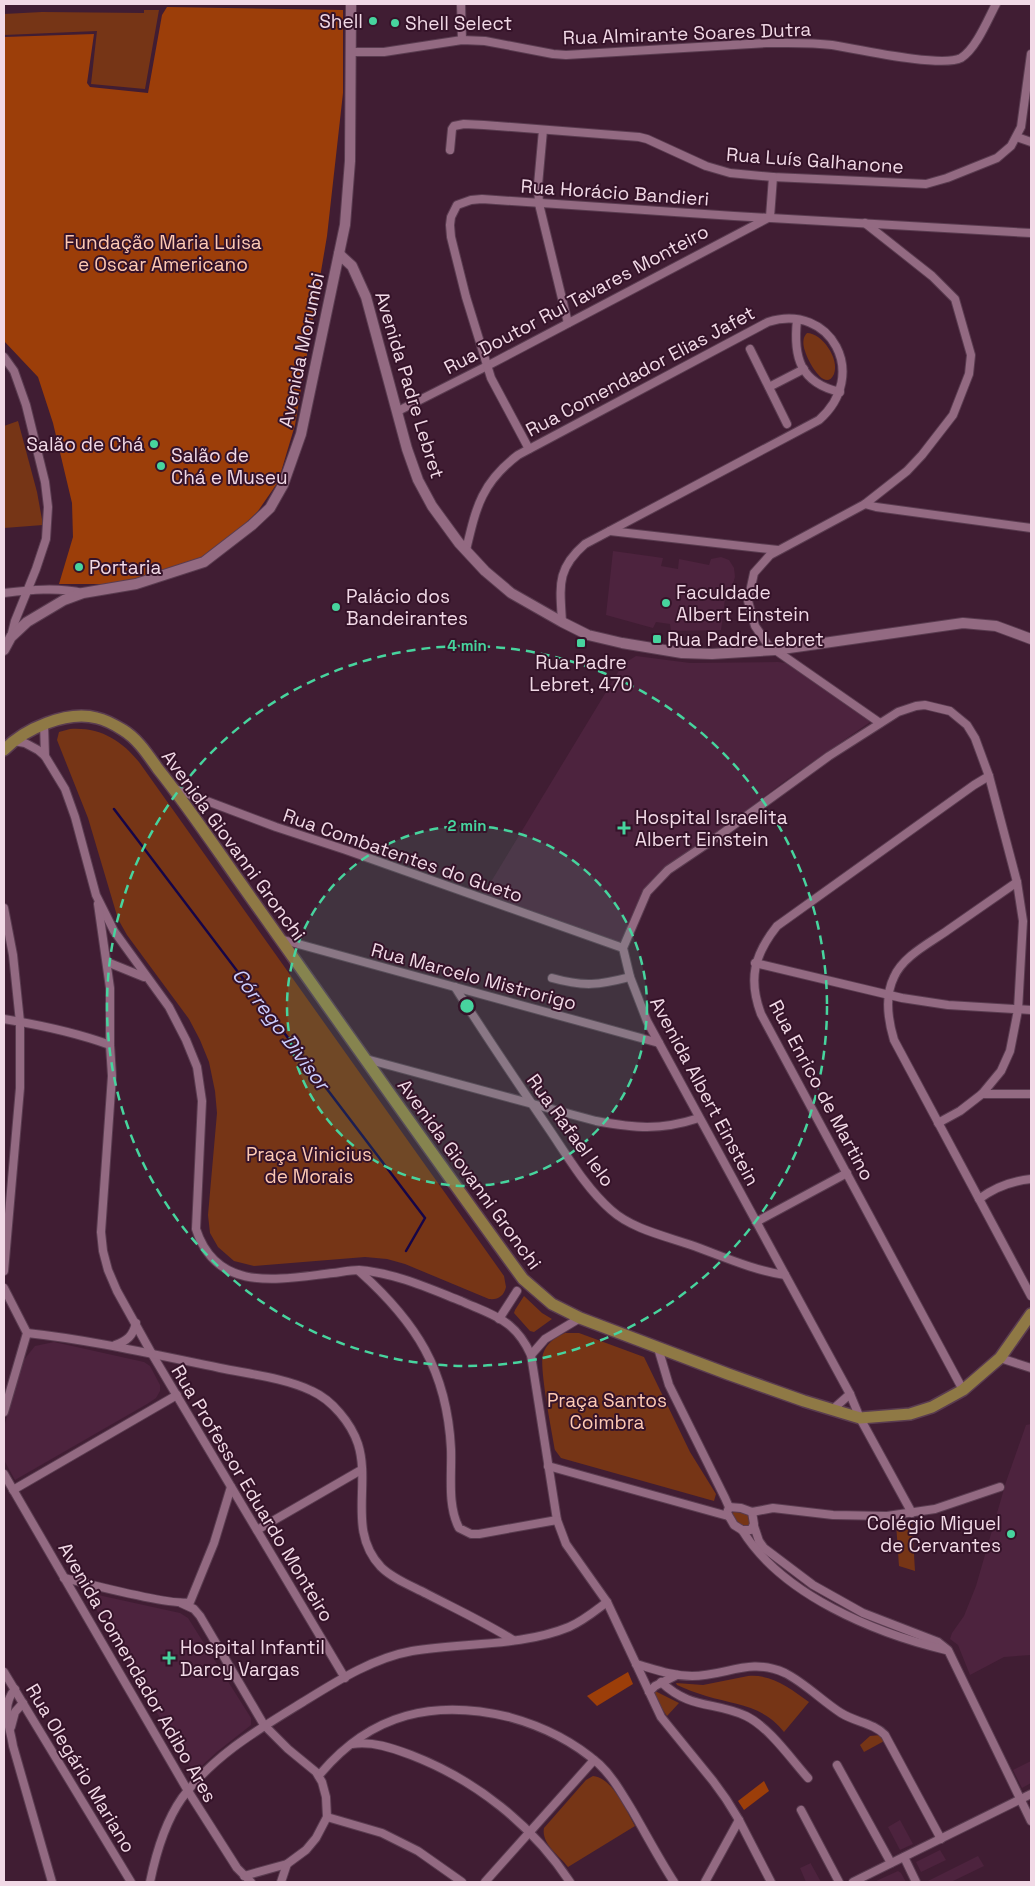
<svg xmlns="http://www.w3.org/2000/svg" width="1035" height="1886" font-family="'Space Grotesk',sans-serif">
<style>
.built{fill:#4d233e}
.green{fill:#763516}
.forest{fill:#9c3e09}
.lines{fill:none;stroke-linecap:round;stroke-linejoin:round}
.stream{stroke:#160547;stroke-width:2.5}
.minor-casing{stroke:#5a3c50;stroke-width:10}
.secondary-casing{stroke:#5a3c50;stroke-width:12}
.primary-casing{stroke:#5a3c50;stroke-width:14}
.minor{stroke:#936a82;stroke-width:8}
.secondary{stroke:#936a82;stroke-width:10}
.primary{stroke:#8f7945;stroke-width:11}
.ring{fill:none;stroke:#47d49e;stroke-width:2.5;stroke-dasharray:9 6}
.poi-dot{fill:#47d49e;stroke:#351329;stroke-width:2}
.labels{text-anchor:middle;stroke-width:4;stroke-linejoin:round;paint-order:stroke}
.poi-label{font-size:19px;fill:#f1d9e6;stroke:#351329;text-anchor:start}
.street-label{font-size:19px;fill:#f1d9e6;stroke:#351329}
.park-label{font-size:19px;fill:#fecab4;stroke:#351329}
.water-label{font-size:20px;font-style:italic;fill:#cccdfe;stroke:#351329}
.centre{fill:#47d49e;stroke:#351329;stroke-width:2.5}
.ring-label{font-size:15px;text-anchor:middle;font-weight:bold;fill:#47d49e;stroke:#351329;stroke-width:4;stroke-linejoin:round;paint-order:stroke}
</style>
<rect width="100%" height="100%" fill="#401d33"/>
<g class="built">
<polygon points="613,551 663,558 661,566 678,569 679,559 709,565 711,559 721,557 729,560 734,568 735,577 732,586 726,591 721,630 671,631 670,624 656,622 653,628 606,615"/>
<polygon points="636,656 690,663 778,662 786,663 873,720 785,781 663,874 640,903 620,945 483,895 623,664"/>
<polygon points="54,1342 144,1362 150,1366 160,1385 160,1391 156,1398 147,1404 15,1480 4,1460 4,1427 23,1361 35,1346"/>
<polygon points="1031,1424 1031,1655 1004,1657 970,1675 958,1645 950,1639 952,1633 964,1616 976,1586 1006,1482 1026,1425"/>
<polygon points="98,1595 180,1613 188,1618 251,1718 251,1725 218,1751 196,1771 193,1771 146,1695 95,1607 93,1598"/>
<polygon points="1031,1761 1031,1783 1022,1788 1013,1770"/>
<polygon points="900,1820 913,1844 900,1850 888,1827"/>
<polygon points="940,1850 946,1860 921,1872 916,1862"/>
<polygon points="978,1856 984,1866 951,1882 926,1882"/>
<polygon points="811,1863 811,1864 821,1882 806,1882 800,1868"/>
<polygon points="898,1871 901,1873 906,1882 874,1882"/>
</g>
<g class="green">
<polygon points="144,10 159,10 145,89 91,84 97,31 4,35 4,14 42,12 144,13"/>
<path d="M807,333C822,333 840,359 834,374C825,394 807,359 805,351C803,345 802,338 807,333Z"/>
<polygon points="18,421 37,492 43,525 4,528 4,426"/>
<path d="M70,729C100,727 121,740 139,762L504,1276L506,1287C504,1296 498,1300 489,1299L405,1264L387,1259L365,1257L254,1266L234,1261L218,1247L210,1233L208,1215L217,1113L215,1091L209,1062L200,1040L189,1019L127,935L118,919L88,818L57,740L59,732Z"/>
<polygon points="524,1296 542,1313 552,1319 534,1332 530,1331 514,1313 515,1310"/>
<path d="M565,1333H579L644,1357L690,1452L716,1494L714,1501L561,1458L555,1450C552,1432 539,1367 543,1354C546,1344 555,1337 565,1333Z"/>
<path d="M738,1510L748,1514L750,1520L749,1526C740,1529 736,1523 732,1516V1513Z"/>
<polygon points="912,1521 915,1571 899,1566 896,1523"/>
<path d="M748,1676C772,1674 790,1688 809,1702L784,1732C763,1705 736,1705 706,1696C696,1693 686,1689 677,1685L676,1683L703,1685Z"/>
<polygon points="653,1690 679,1703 667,1716 658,1703"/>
<polygon points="881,1735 886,1740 864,1752 860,1745 870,1736"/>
<path d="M593,1776C612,1777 627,1812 635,1826L568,1867C559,1855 541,1844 544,1828L586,1780Z"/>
</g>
<g class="forest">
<polygon points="167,7 343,10 343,93 327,236 295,425 278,482 258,511 223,545 188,567 146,578 110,584 59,584 73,537 72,503 53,423 38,377 4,341 4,37 94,34 87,83 90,87 148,93 162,15"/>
<polygon points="628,1672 633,1684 597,1706 587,1696"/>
<polygon points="764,1781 769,1791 744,1810 738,1801"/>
</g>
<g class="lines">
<polyline class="stream" points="114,809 425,1218 406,1251"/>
<defs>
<g id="minor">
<polyline points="461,4 462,40"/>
<path d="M350,52H384L462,40L485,41L553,54L566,55L766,43C788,43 810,42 832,45C857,49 941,68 961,58C976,49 988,19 996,4"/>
<polyline points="543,130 538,185 539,204 568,323"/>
<polyline points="1017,137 1031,142"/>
<polyline points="450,150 452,129 454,126 464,124 484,125 639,137 647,139 706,166 730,173 773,177 926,184 947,178 997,158 1011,146 1021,127 1031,54"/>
<polyline points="865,223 932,276 955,299 971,355 969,374 953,415 922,455 907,471 865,504 770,555 754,573 748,601 755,626 768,645 880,723"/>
<path d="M797,320C793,357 800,383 840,392"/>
<polyline points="750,349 787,424"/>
<polyline points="4,357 14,371 26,405 45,482 48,507 46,539 36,569 15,621 11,637"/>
<polyline points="769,387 804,369"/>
<polyline points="398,411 487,366 770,217 773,177"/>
<polyline points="529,449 491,378 466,297 451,237 450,225 451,217 457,205 471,200 482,199 734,216 1031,233"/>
<polyline points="865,504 876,507 1031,528"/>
<polyline points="610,531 778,550"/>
<path d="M466,550C476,508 481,483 518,455L768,322C831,302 870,375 819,420L585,544C556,569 560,586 562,622"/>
<path d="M4,593C30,590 57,587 83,593"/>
<polyline points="44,724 45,756"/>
<path d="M14,741L25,743L38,750L45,756L65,789L75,817L96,895L114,931L169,1007L186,1040L197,1067L202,1101L196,1229C217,1294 280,1279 333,1273C341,1272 351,1270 359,1270C395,1273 428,1288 461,1301C476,1308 496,1314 509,1325C519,1333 526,1344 531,1355L557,1520L566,1544L607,1602L661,1717L713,1781L726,1799L739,1820L771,1882"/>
<polyline points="175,789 276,827 346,850 623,948"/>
<path d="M1017,882C994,898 971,914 948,930C930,943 903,956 894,977C884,997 888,1020 894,1040L1031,1296"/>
<polyline points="98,904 110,988 110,1045 112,1076 101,1232 103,1251 108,1270 117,1291 152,1354 345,1678"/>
<polyline points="4,908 13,955 20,1022 20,1088 4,1271"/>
<polyline points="280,939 659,1043"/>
<polyline points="107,962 144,977"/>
<polyline points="755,963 902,998 948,1005 1031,1010"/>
<path d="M552,978C584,987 599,985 630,977"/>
<path d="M455,987C485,1035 517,1082 549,1129C568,1157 586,1188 611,1210C632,1229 665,1236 691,1245C722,1256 752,1270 785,1275"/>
<path d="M4,1019C40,1025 75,1032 110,1045"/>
<path d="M366,1059L596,1121C635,1128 659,1131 699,1118"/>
<polyline points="982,1094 1031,1094"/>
<path d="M979,1199C995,1187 1011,1181 1031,1179"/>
<polyline points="756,1222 847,1173"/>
<path d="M359,1271C416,1322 447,1370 451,1449C452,1474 447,1505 459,1528L471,1534H479L557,1520"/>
<polyline points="4,1288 27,1333 4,1412"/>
<polyline points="499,1319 517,1291"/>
<path d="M27,1333C92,1340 156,1355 220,1368C249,1374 285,1378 312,1391C332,1400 351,1423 358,1444C371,1485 347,1531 381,1567C393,1579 412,1586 427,1594C456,1609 486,1623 513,1640"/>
<path d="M115,1345C127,1341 133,1336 136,1323"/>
<polyline points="658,1348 669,1385 725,1498 729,1507 727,1513 734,1525 742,1530 751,1530 754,1524 752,1512"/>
<polyline points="531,1355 545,1339 580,1318"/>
<polyline points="1000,1358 1031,1368"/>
<path d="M963,1390L761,1014C748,979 754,955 777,926L974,785L989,776"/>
<polyline points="832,1410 850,1394"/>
<polyline points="548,1466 728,1516"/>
<polyline points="4,1474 188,1791 237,1868 251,1882"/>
<polyline points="13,1490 177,1395"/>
<polyline points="729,1507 741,1508 752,1512 773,1508 833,1515 887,1516 935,1509 1000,1487"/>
<polyline points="912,1513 860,1418 850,1394 647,1021 630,977 623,948 647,892 668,870 720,835 829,756 898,712 916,706 925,705 950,711 967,725 975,738 989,776 1017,882 1023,921 1018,1010 1010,1051 1001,1071 982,1094 960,1111 938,1123"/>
<polyline points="754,1526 759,1541 764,1548 813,1585 863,1613 938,1642 948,1650 1031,1821"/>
<polyline points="257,1530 361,1470"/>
<path d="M742,1530C782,1595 875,1633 946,1650"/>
<path d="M64,1578C84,1583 176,1607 190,1602L214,1543L231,1487"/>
<polyline points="181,1603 194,1609 200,1616 264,1725 288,1749 316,1772 322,1782 326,1797 327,1817 316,1838 306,1850 287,1864 244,1876"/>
<path d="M636,1664C654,1669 672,1676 692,1676C726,1676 750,1657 785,1673C805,1683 822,1701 841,1713C855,1722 874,1723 885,1735L941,1839"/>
<polyline points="4,1672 131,1882"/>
<path d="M661,1682C691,1710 713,1701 746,1716C769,1727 791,1759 808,1778"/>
<path d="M15,1689C0,1707 10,1726 13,1746L52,1882"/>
<polyline points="649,1692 655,1686 677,1675"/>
<polyline points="11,1727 15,1712 23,1703"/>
<path d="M352,1744C373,1741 392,1748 411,1755C476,1780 532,1825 570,1882"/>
<polyline points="837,1765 891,1863"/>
<path d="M321,1773C372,1713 435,1699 509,1717C542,1726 573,1741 599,1764C613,1777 622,1794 632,1810C646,1834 659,1859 674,1882"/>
<polyline points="801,1810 839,1882"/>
<polyline points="327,1817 382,1833 418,1851 462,1882"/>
<polyline points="904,1857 916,1882"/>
<path d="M150,1882C156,1853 165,1822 182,1798C214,1755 259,1729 303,1702C337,1681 373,1658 412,1651C464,1642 520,1647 569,1627C583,1621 595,1611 607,1602"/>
<polyline points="281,1882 287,1864"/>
<polyline points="485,1882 594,1760"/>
<polyline points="705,1882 739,1820"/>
<polyline points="853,1882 1031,1794"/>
</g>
<g id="secondary">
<polyline points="339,254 352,266 366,297 407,449 418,480 432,506 459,543 485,571 511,593 562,622 588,635 622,643 682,653 712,654 775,650 963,623 996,626 1031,639"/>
<polyline points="4,650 11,637 27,622 64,600 83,593 136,584 204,562 252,525 270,508 283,485 301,434 345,225 350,161 351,4"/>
</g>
<path id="primary" d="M4,750C24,729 67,710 97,718C106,720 115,725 123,730C138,739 148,755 158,769C186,804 211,841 237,878C332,1012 426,1146 523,1279L552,1304L580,1318L728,1374L804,1401L860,1418L910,1414L932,1407L963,1390L1000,1358L1031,1314"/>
</defs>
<use href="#minor" class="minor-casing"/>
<use href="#secondary" class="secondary-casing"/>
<use href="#primary" class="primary-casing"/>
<use href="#minor" class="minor"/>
<use href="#secondary" class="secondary"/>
<use href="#primary" class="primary"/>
</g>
<circle cx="467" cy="1006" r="180" fill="#47d49e" fill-opacity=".12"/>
<g class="ring">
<circle cx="467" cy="1006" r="180"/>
<circle cx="467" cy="1006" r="360"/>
</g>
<g class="poi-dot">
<circle cx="373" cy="21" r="5"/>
<circle cx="395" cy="23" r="5"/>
<circle cx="154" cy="444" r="5"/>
<circle cx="161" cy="466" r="5"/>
<circle cx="79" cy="567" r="5"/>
<circle cx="666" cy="603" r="5"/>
<circle cx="336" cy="607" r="5"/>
<rect x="652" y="634" width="10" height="10" rx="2.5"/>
<rect x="576" y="638" width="10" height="10" rx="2.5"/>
<path d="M621.5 820.5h5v5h5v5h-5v5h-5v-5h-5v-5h5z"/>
<circle cx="1011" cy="1534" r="5"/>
<path d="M166.5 1650.5h5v5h5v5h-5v5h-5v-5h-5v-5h5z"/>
</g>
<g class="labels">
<g class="poi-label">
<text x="363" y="28" text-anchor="end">Shell</text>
<text x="405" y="30">Shell Select</text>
<text x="144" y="451" text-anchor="end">Salão de Chá</text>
<text x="171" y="462">Salão de<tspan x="171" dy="22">Chá e Museu</tspan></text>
<text x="89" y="574">Portaria</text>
<text x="676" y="599">Faculdade<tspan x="676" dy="22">Albert Einstein</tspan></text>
<text x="346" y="603">Palácio dos<tspan x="346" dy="22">Bandeirantes</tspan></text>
<text x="667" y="646">Rua Padre Lebret</text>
<text x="581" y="669" text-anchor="middle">Rua Padre<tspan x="581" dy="22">Lebret, 470</tspan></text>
<text x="635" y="824">Hospital Israelita<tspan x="635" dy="22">Albert Einstein</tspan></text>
<text x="1001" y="1530" text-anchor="end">Colégio Miguel<tspan x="1001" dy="22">de Cervantes</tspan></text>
<text x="180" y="1654">Hospital Infantil<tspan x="180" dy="22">Darcy Vargas</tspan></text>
</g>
<g class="street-label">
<text transform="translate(687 33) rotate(-2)" y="7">Rua Almirante Soares Dutra</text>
<text transform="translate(815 160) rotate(4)" y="7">Rua Luís Galhanone</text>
<text transform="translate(615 192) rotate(4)" y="7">Rua Horácio Bandieri</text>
<text transform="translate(576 299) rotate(-28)" y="7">Rua Doutor Rui Tavares Monteiro</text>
<text transform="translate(301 350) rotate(-78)" y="7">Avenida Morumbi</text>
<text transform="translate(640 371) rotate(-28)" y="7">Rua Comendador Elias Jafet</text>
<text transform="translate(410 385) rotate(73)" y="7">Avenida Padre Lebret</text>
<text transform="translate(234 845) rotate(54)" y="7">Avenida Giovanni Gronchi</text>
<text transform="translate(403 855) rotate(19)" y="7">Rua Combatentes do Gueto</text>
<text transform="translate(474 976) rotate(15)" y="7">Rua Marcelo Mistrorigo</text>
<text transform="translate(822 1090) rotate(62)" y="7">Rua Enrico de Martino</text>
<text transform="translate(705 1091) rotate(62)" y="7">Avenida Albert Einstein</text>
<text transform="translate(571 1130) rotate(54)" y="7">Rua Rafael Ielo</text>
<text transform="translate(470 1174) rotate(54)" y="7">Avenida Giovanni Gronchi</text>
<text transform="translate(253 1493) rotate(59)" y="7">Rua Professor Eduardo Monteiro</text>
<text transform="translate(138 1672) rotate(60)" y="7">Avenida Comendador Adibo Ares</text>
<text transform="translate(81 1768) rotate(59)" y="7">Rua Olegário Mariano</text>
</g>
<g class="park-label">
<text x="163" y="249">Fundação Maria Luisa<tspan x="163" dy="22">e Oscar Americano</tspan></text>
<text x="309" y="1161">Praça Vinicius<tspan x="309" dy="22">de Morais</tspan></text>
<text x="607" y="1407">Praça Santos<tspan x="607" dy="22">Coimbra</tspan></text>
</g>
<g class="water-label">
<text transform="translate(281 1029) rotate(53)" y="7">Córrego Divisor</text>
</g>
</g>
<circle cx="467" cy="1006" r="8" class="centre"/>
<g class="ring-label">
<text x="467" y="651">4 min</text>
<text x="467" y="831">2 min</text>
</g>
<rect width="1035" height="1886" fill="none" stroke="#f1d9e6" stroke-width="10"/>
</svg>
